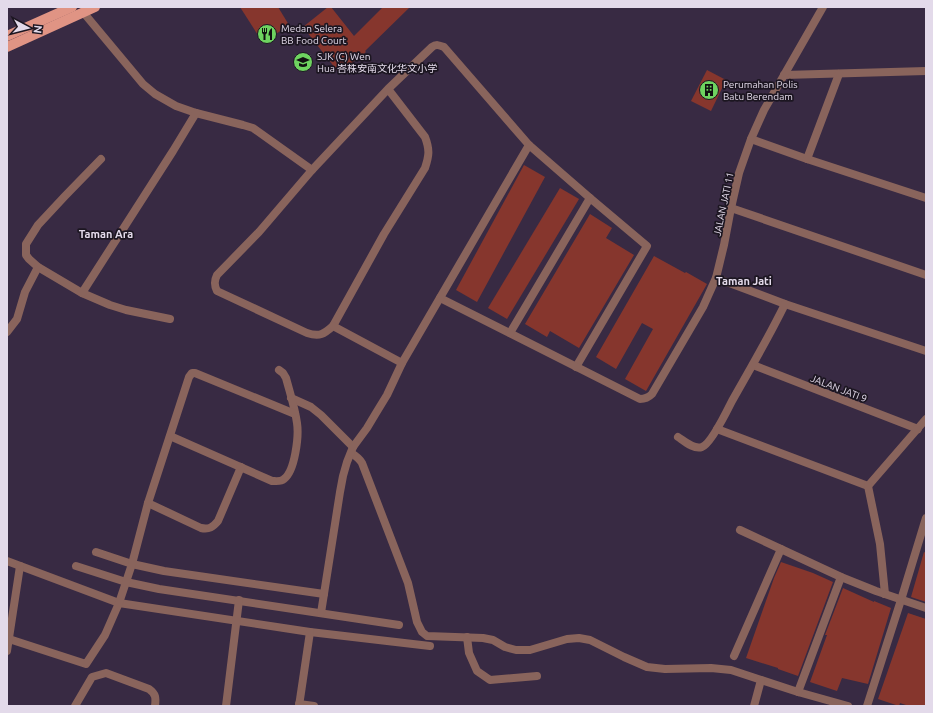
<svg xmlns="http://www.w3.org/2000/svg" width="933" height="713" font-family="Ubuntu,'Noto Sans SC',sans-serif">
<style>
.building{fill:#86362d}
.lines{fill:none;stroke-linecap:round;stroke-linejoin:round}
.minor{stroke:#89645c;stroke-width:8}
.primary{stroke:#e09484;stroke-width:10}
.labels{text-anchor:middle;stroke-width:3.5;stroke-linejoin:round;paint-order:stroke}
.poi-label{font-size:10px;fill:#e3daea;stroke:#1c1621;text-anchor:start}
.street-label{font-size:10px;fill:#e3daea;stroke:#1c1621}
.neighbourhood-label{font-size:11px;font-weight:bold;fill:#e3daea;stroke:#1c1621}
</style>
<rect width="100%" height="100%" fill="#382a43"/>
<g class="building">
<polygon points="240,7 278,7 289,25 263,43"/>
<polygon points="328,7 331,7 354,36 383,7 410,7 365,51 366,52 339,73 303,27"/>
<polygon points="707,70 726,80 711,111 691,101"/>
<polygon points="524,165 545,177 477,302 456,290"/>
<polygon points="560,188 579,199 507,319 488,308"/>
<polygon points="590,214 612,228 606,238 634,255 579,348 550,331 547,337 525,324"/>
<polygon points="654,256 685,273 686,272 707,284 646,391 625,379 653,329 642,323 616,369 596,357"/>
<polygon points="924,552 926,553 926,602 911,597"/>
<polygon points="781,562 813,573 833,582 798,676 778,669 778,668 746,658 774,578"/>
<polygon points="843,588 874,602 874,601 891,608 868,684 842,678 837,691 810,682 827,635 825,635"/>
<polygon points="908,613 926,619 926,702 925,706 909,706 900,703 899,706 878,699"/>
</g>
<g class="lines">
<g class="minor">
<polyline points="83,12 143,84 155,94 176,106 196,113 243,125 253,128 312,170"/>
<polyline points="784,75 926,71"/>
<path d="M388,89L425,137C430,150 429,156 425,168L384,234L333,326C324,334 320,337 307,333L217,291C214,285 214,281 217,275L259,232L312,170L388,89L432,47C436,44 439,45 444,47L529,145L590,198L647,246L576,367"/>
<polyline points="751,139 807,159 926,198"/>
<polyline points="101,159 65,196 38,225 26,244 26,255 29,259 38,267 82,293 110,305 126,310 170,319"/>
<polyline points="807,159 839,74"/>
<polyline points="731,208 926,275"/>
<polyline points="716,278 785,304 926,351"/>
<polyline points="82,293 173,151 196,113"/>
<path d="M440,298L640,399C645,399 648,398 652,394L703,307L716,278L724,245L731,208L739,173L751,139L764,110L823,7"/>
<polyline points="333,326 402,363"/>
<polyline points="7,332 17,319 25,292 38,267"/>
<polyline points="510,333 590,198"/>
<polyline points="753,365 918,429"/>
<polyline points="291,398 311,407 321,415 353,447"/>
<polyline points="717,429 868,486 926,419"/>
<path d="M170,436L272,481C276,481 281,482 284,479C295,471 299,436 297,423C295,408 290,393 286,378L283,373L279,370"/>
<path d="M678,437C684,441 694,450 702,447C711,444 727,411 732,401C750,369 769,337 785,304"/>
<path d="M351,453C356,456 359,458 362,463L408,583L417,622L422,632L427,636L483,638L493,640L505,647L516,650H530L567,639L579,638L590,640L624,657L647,667L665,669L711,668L731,670L798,692L848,706"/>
<polyline points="868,486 880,544 885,594"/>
<path d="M148,503L201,528C209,530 213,527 218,521L241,467"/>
<polyline points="740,530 841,577 876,591 926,608"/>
<polyline points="96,552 132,564 164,571 324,594"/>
<polyline points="7,561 119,603 310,632 430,646"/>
<polyline points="76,566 126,582 159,589 399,625"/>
<polyline points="321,613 340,492 343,476 347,462 353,447 367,428 376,413 387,395 402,363 529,145"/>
<polyline points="467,637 469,653 477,671 490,680 537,676"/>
<polyline points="9,639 86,664 105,635 119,603 132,564 148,503 189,377 192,373 195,373 295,414"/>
<polyline points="7,651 20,566"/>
<polyline points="734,656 781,549"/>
<polyline points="798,692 841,577"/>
<polyline points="299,704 314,706"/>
<path d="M75,706L92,677L106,673L149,689C156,694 156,698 155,706"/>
<polyline points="226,706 239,600"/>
<polyline points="299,706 310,632"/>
<polyline points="754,706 761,680"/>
<polyline points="867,706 901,600 926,518"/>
</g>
<g class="primary">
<polyline points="7,36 72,7"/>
<polyline points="7,47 95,7"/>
</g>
</g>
<defs>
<symbol id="restaurant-disc" viewBox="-11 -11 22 22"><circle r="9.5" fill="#6ed360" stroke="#1c1621"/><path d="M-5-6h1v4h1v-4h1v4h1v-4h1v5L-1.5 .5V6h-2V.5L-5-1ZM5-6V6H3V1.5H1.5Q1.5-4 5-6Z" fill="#111"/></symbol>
<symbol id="school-disc" viewBox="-11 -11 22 22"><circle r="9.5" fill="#6ed360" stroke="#1c1621"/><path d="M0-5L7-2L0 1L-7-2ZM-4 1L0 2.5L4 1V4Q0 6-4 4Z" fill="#111"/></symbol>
<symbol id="building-disc" viewBox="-11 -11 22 22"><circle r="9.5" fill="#6ed360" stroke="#1c1621"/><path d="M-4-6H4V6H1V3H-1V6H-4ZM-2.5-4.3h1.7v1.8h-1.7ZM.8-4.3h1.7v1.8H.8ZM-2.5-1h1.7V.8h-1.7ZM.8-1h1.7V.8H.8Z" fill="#111"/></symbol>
</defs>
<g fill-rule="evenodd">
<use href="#restaurant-disc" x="256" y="23" width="22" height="22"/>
<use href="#school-disc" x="292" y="51" width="22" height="22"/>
<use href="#building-disc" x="698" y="79" width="22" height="22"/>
</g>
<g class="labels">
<g class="poi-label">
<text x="281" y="32">Medan Selera<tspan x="281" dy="12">BB Food Court</tspan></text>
<text x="317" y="60">SJK (C) Wen<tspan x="317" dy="12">Hua 峇株安南文化华文小学</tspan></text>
<text x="723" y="88">Perumahan Polis<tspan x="723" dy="12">Batu Berendam</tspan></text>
</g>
<g class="street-label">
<text transform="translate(723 204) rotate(-78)" y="4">JALAN JATI 11</text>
<text transform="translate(839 388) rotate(21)" y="4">JALAN JATI 9</text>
</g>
<g class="neighbourhood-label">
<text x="106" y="238">Taman Ara</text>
<text x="744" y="285">Taman Jati</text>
</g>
</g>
<rect width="933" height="713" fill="none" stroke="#e3daea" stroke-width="16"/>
<g transform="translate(28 28) rotate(97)" stroke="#1c1621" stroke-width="3" paint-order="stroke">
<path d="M0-3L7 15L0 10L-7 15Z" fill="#e3daea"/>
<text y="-6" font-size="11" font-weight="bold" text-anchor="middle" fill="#e3daea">N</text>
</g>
</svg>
